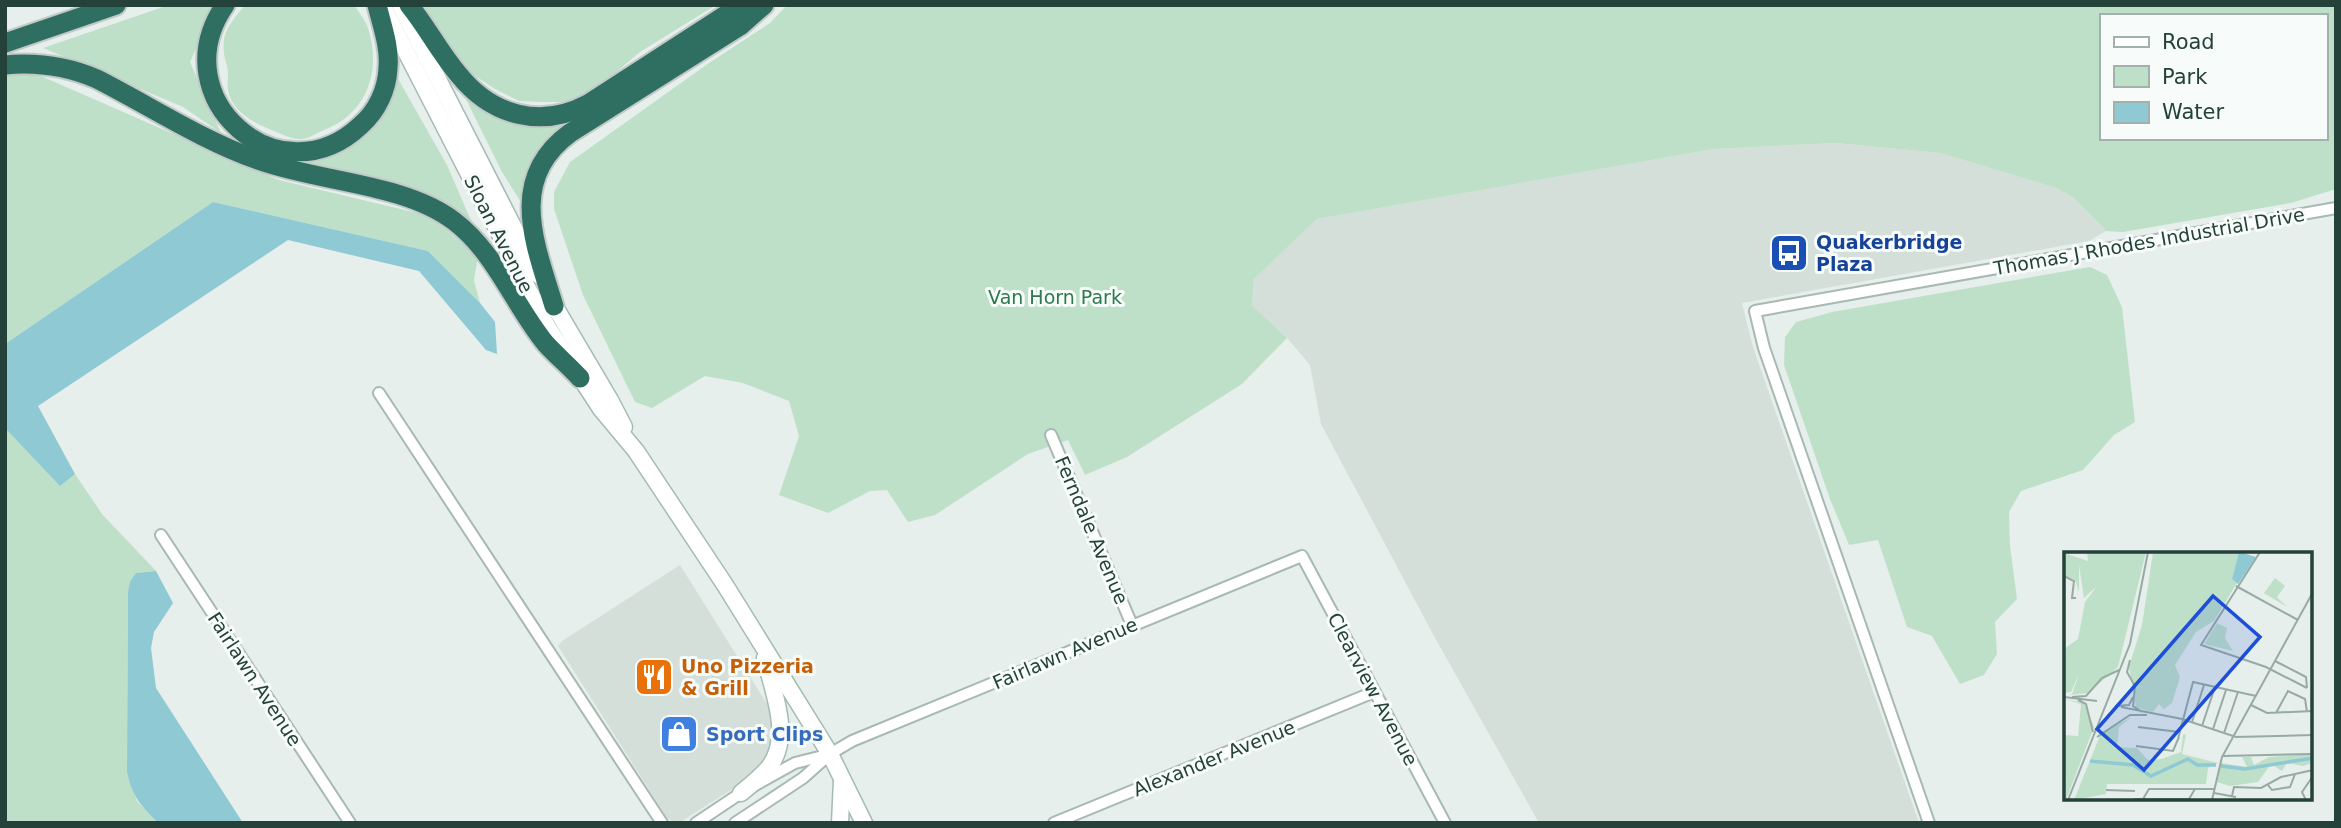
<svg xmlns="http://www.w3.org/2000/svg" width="2341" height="828" font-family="'DejaVu Sans',sans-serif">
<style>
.built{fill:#d4dfda}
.green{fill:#bfe0c8;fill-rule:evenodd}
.water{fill:#8ec9d4}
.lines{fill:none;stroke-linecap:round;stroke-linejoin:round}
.street-casing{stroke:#a8b8b2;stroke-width:14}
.secondary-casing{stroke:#a4bbb3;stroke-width:19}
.highway-casing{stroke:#c2cac8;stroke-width:23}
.street{stroke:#fff;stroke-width:10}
.secondary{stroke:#fff;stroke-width:16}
.highway{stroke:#2f6f62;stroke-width:19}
.labels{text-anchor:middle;stroke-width:6;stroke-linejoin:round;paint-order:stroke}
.street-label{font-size:19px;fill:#24423a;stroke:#f7fbf9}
.transit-label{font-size:19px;font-weight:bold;fill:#164399;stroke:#f7fbf9;text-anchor:start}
.park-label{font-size:19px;fill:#2d7a4b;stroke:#f7fbf9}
.food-label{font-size:19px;font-weight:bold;fill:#c56008;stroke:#f7fbf9;text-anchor:start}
.shop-label{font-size:19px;font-weight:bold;fill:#366cbe;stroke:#f7fbf9;text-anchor:start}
.inset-river{fill:none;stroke:#8ec9d4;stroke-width:3.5}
.inset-road{fill:none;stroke:#98aaa4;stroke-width:2}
.view{fill:#1d4ed8;fill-opacity:0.15;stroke:#1d4ed8;stroke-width:3.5}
.inset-edge{fill:none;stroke:#24423a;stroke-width:3.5}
</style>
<rect width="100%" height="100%" fill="#e6efeb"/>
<g class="built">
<polygon points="1836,143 1940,153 2056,188 2073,197 2106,231 2089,241 1742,303 1753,347 1919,823 1539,823 1434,636 1321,424 1310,365 1287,338 1252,305 1254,279 1317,219 1714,149"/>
<polygon points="680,565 769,707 774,723 774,751 753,776 682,821 673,821 667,818 558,646 562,641"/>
</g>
<g class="green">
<polygon points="169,5 215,5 190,62 221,133 183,107 43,48"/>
<path d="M245,5H354C359,12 365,20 368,28C382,70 367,114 324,130C316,133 308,140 299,139C291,139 282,134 274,131C255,124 232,112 228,90C227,84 228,79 228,73C228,66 224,59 224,52C221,32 233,20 245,5Z"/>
<polygon points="424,5 716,5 640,52 607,80 573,102 541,102 519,101 495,89 463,68"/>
<path d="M787,5H2336V189L2291,203L2123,232L2106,231L2073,197L2056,188L1940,153L1836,143L1714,149L1317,219L1254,279L1252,305L1287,338L1242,384L1127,457L1085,475L1068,440L1028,454L935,515L908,522L887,490L870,491L828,513L779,495L799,436L789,401L743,383L705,376L652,408L635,402L583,295L554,209V192L570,162L709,63L770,23ZM2101,16H2325V138H2101Z"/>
<polygon points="34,73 279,180 430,216 478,257 474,280 480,303 428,251 213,202 5,344 5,75"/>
<polygon points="397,77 447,165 476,232 300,162 350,142"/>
<polygon points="462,91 546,123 570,125 535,158 524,207 502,172"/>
<polygon points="2090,267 2107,275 2122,307 2135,422 2114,435 2083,470 2021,491 2009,512 2010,546 2017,599 1995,622 1997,654 1984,675 1960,684 1932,636 1907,627 1878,540 1849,545 1830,499 1784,365 1785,337 1796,322 1832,312"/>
<polygon points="5,428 60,485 75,474 102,514 156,571 136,573 128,592 127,772 137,801 158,823 5,823"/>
</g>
<g class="water">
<polygon points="213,202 428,251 480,303 495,322 497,354 486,350 419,271 288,240 38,406 75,474 60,486 5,428 5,344"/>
<path d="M156,571L173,603L154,632L151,648L156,688L243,823H158C140,804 133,798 127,772L128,592L130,582L136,573Z"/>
</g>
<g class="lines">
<defs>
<g id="street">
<polyline points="379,393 662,823"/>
<polyline points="1051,435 1132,625"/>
<polyline points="161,535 350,823"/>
<polyline points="696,823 741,793 795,763 827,755"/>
<polyline points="735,823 803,778 830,754 852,741 1302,556 1445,823"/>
<polyline points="1054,823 1374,692"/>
<polyline points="1929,823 1764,348 1755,311 2336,208"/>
</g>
<g id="secondary">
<polyline points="400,5 538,275"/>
<polyline points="383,7 547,326 601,409 636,451 725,585 830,754 864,823"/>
<polyline points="548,295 610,400 624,427"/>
<path d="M741,793C751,785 762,776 770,766C792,735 773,692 765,658"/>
<polyline points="840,823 842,780"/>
</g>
<g id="highway">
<path d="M225,5C161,98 280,202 361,125C377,111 387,90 388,68C390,47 382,26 377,5"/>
<path d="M409,5C427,27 440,53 459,75C492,116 541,129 588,104L741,5"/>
<polyline points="5,43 116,5"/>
<path d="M5,65C37,62 69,67 97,79C150,106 203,141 258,160C318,182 404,183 454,221C496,253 514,305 546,344C557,356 569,366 580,378"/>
<path d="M554,306C535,244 507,179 570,133L740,26L764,5"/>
</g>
</defs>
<use href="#street" class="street-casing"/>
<use href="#secondary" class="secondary-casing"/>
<use href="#highway" class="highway-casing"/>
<use href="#street" class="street"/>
<use href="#secondary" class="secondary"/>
<use href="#highway" class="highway"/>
</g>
<defs>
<symbol id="bus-square" viewBox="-11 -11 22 22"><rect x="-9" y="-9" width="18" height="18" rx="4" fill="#1a4fb4" stroke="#f7fbf9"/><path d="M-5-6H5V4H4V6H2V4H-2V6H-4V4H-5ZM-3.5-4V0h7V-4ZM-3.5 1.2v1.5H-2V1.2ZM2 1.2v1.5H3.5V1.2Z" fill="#fff"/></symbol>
<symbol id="restaurant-square" viewBox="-11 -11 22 22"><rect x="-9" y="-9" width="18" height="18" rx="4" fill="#e8710a" stroke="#f7fbf9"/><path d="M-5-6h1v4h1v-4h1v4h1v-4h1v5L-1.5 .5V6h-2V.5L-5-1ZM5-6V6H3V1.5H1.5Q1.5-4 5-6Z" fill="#fff"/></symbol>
<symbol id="shop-square" viewBox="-11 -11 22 22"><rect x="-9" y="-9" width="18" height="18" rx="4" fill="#3f7fe0" stroke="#f7fbf9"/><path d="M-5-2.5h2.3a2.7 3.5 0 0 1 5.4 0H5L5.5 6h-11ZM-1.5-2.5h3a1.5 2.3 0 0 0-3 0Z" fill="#fff"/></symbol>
</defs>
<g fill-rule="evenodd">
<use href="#bus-square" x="1767" y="231" width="44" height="44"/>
<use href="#restaurant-square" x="632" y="655" width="44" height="44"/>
<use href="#shop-square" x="657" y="712" width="44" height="44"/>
</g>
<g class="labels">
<g class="street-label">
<text transform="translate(499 234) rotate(63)" y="7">Sloan Avenue</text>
<text transform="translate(2149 241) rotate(-10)" y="7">Thomas J Rhodes Industrial Drive</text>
<text transform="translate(1092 530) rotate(67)" y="7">Ferndale Avenue</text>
<text transform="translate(1065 653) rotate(-23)" y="7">Fairlawn Avenue</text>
<text transform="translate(255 679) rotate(57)" y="7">Fairlawn Avenue</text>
<text transform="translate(1373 689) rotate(62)" y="7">Clearview Avenue</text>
<text transform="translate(1214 758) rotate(-22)" y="7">Alexander Avenue</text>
</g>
<g class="transit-label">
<text x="1816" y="249">Quakerbridge<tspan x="1816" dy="22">Plaza</tspan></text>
</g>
<g class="park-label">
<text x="1055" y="304">Van Horn Park</text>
</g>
<g class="food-label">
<text x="681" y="673">Uno Pizzeria<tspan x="681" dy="22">&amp; Grill</tspan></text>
</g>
<g class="shop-label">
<text x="706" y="741">Sport Clips</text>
</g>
</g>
<g transform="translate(2064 552)">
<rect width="248" height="248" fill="#e6efeb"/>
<path d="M23,0H82L54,115L24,141L6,143L8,142L15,122L7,140L0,141V97L14,87L21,50L33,34L20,46L15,13V40L11,28L0,23V1L24,9ZM89,0H175L168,27L173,31L150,69L132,80L111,113L116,125L108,151L100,157L95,152L89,160L72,156L65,115L78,73ZM211,26L221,34L213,45L223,55L200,41ZM153,71L163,76L161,86L169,99L140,92ZM0,147L20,151L30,175L2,248L0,183L14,184L17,152ZM68,165L55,175L53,195L73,196L84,208L97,207L117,200L119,182L122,183L118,202L154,211L144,216L142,232H43L42,242L10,248L37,181ZM248,202V211L239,214L223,211L218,219L207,212L194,230L166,234L153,230L157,211L183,215L178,205H187L190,213L205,205Z" fill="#bfe0c8"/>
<path d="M175,0L192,5L174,32L168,27Z" fill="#8ec9d4"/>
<path class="inset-river" d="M26,209L69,213L87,224L124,207L133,213H152M157,214L181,217L249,206"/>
<path class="inset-road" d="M196,0L137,93L202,115L243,136M0,24L10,29L8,46H12M172,34L234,68M66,108L63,120L71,134L69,154L78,160M211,109L242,125L243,136M0,145L33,149M8,145L22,144L38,126L55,118M14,148L22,152L29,180M187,153L203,161L249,159M51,154L65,153L69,145M57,155L118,167L172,185L249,183M212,161L224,139L241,147L243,160M128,170L140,133M138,174L151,135M74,175L115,180M149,177L162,138M160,181L174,140M33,185L66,163H83M114,187L129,130L192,144M72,194L109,199L115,185M159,204L249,202M204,233L208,238L226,235L231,222M42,238L71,239M150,241L172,245M168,244L170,235L197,236L217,225L249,218M70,247H125L131,237M79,247L85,237H150M4,248L66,92L84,0M148,248L158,205L249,40M242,248L238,240L249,224"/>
<path class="view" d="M149,44L196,85L80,218L33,177Z"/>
<rect width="248" height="248" class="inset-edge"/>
</g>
<rect width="2341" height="828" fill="none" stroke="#24423a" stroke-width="14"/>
<rect x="2100" y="14" width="228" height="126" fill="#f7fbf9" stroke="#a3b1ad" stroke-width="2"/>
<rect x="2114" y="37" width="35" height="10" fill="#ffffff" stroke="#a3b1ad" stroke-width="2"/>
<text x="2162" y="49" font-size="21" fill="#24423a">Road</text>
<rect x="2114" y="66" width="35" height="21" fill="#bfe0c8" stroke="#a3b1ad" stroke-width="2"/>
<text x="2162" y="84" font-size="21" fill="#24423a">Park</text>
<rect x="2114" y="102" width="35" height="21" fill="#8ec9d4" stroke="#a3b1ad" stroke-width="2"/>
<text x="2162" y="119" font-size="21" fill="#24423a">Water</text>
</svg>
